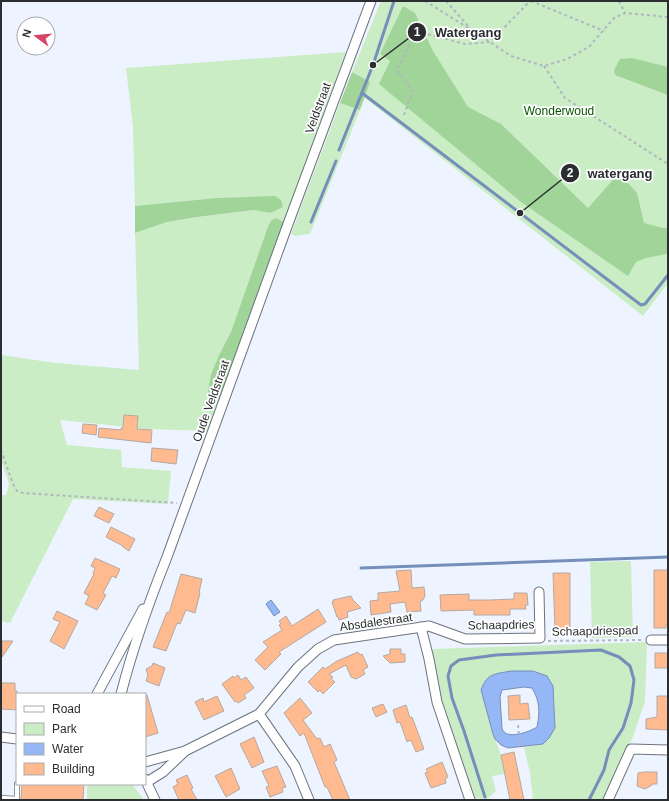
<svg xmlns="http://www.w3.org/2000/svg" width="669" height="801" font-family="Arial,sans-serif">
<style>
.green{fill:#caedc5}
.forest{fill:#a0d499}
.water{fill:#95b7f5;stroke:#758eba;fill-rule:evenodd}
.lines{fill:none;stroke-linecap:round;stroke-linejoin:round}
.stream{stroke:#758eba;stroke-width:3}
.building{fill:#ffba90;stroke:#b4a8a2}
.lane-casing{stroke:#6d737d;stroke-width:6}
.street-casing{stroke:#6d737d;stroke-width:11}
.path{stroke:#b1b6bf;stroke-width:2;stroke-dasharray:3 3;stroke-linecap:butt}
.lane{stroke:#fff;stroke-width:4.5}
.street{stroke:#fff;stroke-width:9}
.labels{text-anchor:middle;stroke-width:3.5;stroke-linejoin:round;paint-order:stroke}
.street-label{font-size:12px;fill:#2b2d31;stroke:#fff}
.park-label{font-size:12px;fill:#095301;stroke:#fff}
.leader{fill:none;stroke:#2b2d31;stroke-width:1.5}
.callout-dot{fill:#2b2d31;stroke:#fff;stroke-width:1.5}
.mark-label{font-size:12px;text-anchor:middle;font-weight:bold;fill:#fff}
.callout-label{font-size:13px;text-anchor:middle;font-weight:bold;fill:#2b2d31;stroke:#fff;stroke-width:3.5;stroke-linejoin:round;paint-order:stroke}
</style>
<rect width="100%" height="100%" fill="#edf4ff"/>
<g class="green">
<polygon points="381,1 668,1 668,283 643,316 351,87 356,75 352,72"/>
<polygon points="346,52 284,222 276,218 231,332 219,355 211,374 207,395 221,400 209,431 147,429 60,420 67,445 121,450 122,467 171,471 168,504 73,499 10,623 1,621 1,495 6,495 9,484 1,460 1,355 56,363 139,370 135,233 167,222 197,217 254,210 270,213 281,200 275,197 216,198 135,206 133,127 126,68"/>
<polygon points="340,103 360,110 310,234 295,236 291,234"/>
<polygon points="631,561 633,637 592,638 590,562"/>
<polygon points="647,642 645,702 632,739 603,800 533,800 530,773 524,747 543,744 549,738 555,728 553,686 547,676 533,671 511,671 484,682 481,690 491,726 501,755 505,774 492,776 496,791 487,799 475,798 438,694 434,673 432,649"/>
<polygon points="87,784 132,784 144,800 87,800"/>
</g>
<g class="forest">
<polygon points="403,6 415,13 433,51 468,107 501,124 588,208 619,173 637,193 644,223 663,228 668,228 668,251 666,254 646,258 636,262 628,276 521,202 379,84 390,61 380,54"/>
<polygon points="632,58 668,67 668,95 615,75 614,70 620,59"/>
<polygon points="352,72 370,82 360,110 340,103"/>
<polygon points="275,196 281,200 283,207 270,213 254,210 197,217 167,222 135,233 135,206 216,198"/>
<polygon points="276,218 284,222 221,400 207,395 211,374 219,355 231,332 269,224 272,220"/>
</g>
<g class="water">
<polygon points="271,600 280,612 274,616 266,604"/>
<path d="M511,671H533L547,676L553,686L555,728L549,738L543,744L508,748L501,745L495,739L493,734L481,690C487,673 495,674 511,671ZM524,687L532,688C540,701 540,712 537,727C529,732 505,741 502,728L500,697L502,690Z"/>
</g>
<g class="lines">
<g class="stream">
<polyline points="362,93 641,305 645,304 668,275"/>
<polyline points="339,150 373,65 394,1"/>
<polyline points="311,222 336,161"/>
<polyline points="361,568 668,557"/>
<polyline points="485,797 464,731 452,698 448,676 451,666 459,660 496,655 601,650 619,657 630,666 634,680 631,703 623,728 609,750 604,770 589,800"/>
</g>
</g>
<g class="building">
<polygon points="124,415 138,416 137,429 152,430 151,443 98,437 99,428 121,430 121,428 123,428"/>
<polygon points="83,424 97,425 96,435 82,433"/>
<polygon points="152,448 178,450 176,464 151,461"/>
<polygon points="99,507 114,514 109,523 94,516"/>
<polygon points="111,527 135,539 129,551 123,547 123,546 106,537"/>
<polygon points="95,558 120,569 116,578 112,576 103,593 106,595 97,610 85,604 89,596 84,593 94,574 93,573 95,568 91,566"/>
<polygon points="411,570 412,588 424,587 425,596 423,600 420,602 421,611 407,612 405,602 390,604 391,612 371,615 370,601 378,600 378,593 400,591 396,571"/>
<polygon points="654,570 668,570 668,625 666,625 666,628 654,628"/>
<polygon points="553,573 570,573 570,630 558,631 558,628 555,629"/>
<polygon points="181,574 202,579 199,593 200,593 195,613 186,610 180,624 177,623 166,651 153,647 167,612 169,613"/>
<polygon points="514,593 527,593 528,605 525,605 526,609 510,609 510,615 474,615 474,610 441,611 440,595 469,594 469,600 490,600 514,599"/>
<polygon points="351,596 353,600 361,608 347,612 348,617 339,620 338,617 337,617 332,602 333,602 333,600"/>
<polygon points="318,609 326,622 279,652 281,654 265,670 255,660 268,647 263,642 282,630 279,625 281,624 279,621 286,616 292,626"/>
<polygon points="57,611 78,621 64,649 50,641 60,622 53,619"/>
<polygon points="2,641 13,641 2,657"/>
<polygon points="390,649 401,649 401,654 405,654 405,662 390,663 383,656 390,654"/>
<polygon points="358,652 360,655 362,654 368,667 363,670 365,674 356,679 351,677 346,665 329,674 333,677 331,679 335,682 323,694 320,690 318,692 308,682 323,667 325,669 337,661"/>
<rect x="655" y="653" width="13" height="15"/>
<polygon points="153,663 165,668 159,686 146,681 148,675 146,669 152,666"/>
<polygon points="238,675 241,680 246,677 254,688 244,695 246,698 238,703 236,701 235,702 222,684 233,676 234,678"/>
<polygon points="1,683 15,683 15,691 17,691 17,710 1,709"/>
<polygon points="147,695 158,733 145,737 145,696"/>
<polygon points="520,695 520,704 528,703 530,719 509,720 508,696"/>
<polygon points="217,696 224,711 204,720 195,702 203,698 204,702"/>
<polygon points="657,696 668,696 668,730 646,729 646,719 657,717"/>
<polygon points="300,698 312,713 303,720 317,739 320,738 324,747 330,744 337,760 334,762 350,800 333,800 327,787 325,787 304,733 300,736 284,713"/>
<polygon points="383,704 387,712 376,717 372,708"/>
<polygon points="406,705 410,718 412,717 424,749 416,752 411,740 407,742 400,722 397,723 393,710"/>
<polygon points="254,737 264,762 252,768 240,744"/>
<polygon points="514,752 524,800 510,800 501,755"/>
<polygon points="442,762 448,777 445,779 446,783 431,788 425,773 428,772 426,769"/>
<polygon points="277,766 286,787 282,788 283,792 270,797 266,787 269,786 262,771"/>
<polygon points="231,768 240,789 226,797 215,776"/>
<polygon points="644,772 657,772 657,784 652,784 652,785 645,789 637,786 638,773"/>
<polygon points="187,775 193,788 191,789 197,800 179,800 173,787 178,784 176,780"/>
<polygon points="22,784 84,784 83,800 21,800"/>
</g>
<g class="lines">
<defs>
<polyline id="lane" points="1,798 17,799 17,784"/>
<g id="street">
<polyline points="421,627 429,659 437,702 470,800"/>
<polyline points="651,640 668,640"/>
<polyline points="97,694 143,609"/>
<path d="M121,694C133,647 149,602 167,557L288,224L371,1"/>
<polyline points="259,714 295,766 309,800"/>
<polyline points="1,737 17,739"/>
<polyline points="145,762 185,751 259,714 298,667 318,649 334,640 429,626 465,639 540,638 539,592"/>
<polyline points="145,779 155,800"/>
<polyline points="147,782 163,772 184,752"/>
<polyline points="608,800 631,749 668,750"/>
</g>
</defs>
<use href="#lane" class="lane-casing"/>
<use href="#street" class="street-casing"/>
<g class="path">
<polyline points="425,1 470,29 511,56 544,66 567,59 589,47 614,18 625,13 668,17"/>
<polyline points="446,1 468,26"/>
<polyline points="531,1 604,31"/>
<polyline points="619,1 625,13"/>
<polyline points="544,66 565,98 668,164"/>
<polyline points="404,115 413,91 397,71 416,31 465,44 490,42 530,1"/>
<polyline points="1,450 13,484 17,491 23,493 177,503"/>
<polyline points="548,641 642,640"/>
<polyline points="518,725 520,747"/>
</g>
<use href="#lane" class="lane"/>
<use href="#street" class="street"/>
</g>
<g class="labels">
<g class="street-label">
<text transform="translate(318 108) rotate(-70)" y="4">Veldstraat</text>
<text transform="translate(211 401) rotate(-70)" y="4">Oude Veldstraat</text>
<text transform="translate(376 622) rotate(-8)" y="4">Absdalestraat</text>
<text transform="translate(501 625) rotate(-1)" y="4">Schaapdries</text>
<text transform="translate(595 631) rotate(-1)" y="4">Schaapdriespad</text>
</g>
<g class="park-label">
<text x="559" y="115">Wonderwoud</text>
</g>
</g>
<path class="leader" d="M373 65L417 32M520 213L570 173"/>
<g class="callout-dot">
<circle cx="373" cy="65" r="4"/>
<circle cx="520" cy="213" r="4"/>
<circle cx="417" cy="32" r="10"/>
<circle cx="570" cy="173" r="10"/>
</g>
<g class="mark-label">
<text x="417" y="36">1</text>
<text x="570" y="177">2</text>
</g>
<g class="callout-label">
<text x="468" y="37">Watergang</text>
<text x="620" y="178">watergang</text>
</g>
<rect width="669" height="801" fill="none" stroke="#2b2d31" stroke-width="4"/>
<rect x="16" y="693" width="130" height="92" fill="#ffffff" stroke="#aaabad"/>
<rect x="24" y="706" width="20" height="6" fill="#ffffff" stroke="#aaabad"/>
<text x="52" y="713" font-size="12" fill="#2b2d31">Road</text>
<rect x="24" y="723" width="20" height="12" fill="#caedc5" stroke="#aaabad"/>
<text x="52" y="733" font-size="12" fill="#2b2d31">Park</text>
<rect x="24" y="743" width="20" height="12" fill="#95b7f5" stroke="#aaabad"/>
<text x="52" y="753" font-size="12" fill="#2b2d31">Water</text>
<rect x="24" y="763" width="20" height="12" fill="#ffba90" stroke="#aaabad"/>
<text x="52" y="773" font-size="12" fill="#2b2d31">Building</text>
<g transform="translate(36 36) rotate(286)"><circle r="19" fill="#ffffff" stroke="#aaabad"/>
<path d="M0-3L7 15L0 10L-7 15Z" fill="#d4456a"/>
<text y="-6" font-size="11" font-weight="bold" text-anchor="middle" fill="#2b2d31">N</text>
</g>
</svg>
